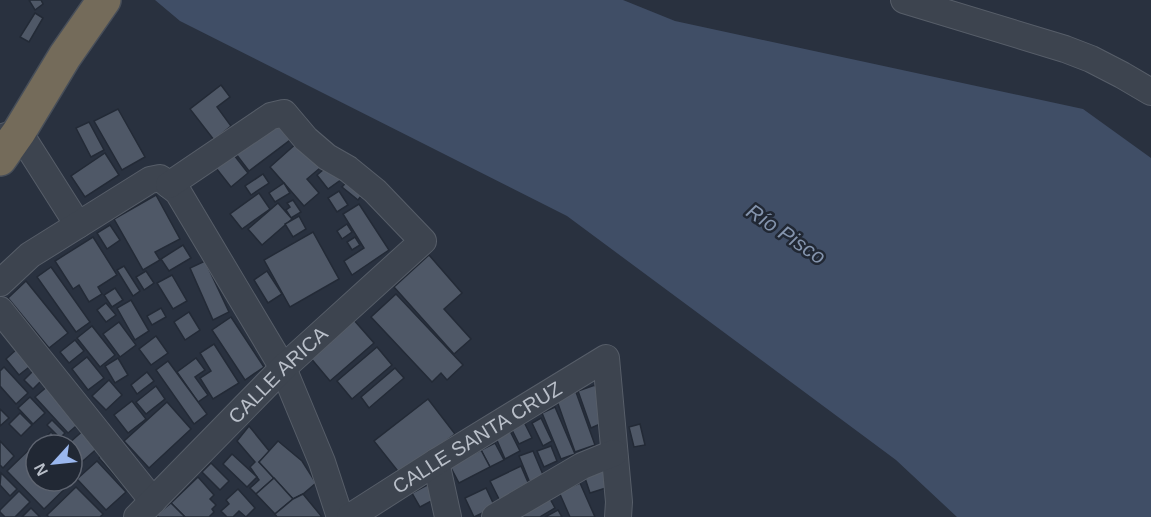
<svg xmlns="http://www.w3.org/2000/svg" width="1151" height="517" font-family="Arial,sans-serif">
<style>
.water{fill:#404e66}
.building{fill:#4f5867;stroke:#232a36;stroke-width:1.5}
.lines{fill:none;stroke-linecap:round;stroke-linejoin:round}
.minor-casing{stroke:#575e69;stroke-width:28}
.highway-casing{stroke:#474e59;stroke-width:36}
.minor{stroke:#3d444f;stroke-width:26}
.highway{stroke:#746b5a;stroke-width:33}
.labels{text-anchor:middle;stroke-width:5;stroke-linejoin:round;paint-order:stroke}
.street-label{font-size:20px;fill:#b9bfc9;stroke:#212834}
.water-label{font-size:21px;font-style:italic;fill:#8494ad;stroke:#212834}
</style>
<rect width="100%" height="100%" fill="#29313f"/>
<polygon class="water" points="155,0 623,0 675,21 1083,109 1151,158 1151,517 957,517 896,460 567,216 180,21"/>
<g class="building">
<polygon points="29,0 41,0 43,4 35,10"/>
<polygon points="35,13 43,18 29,42 20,37"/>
<polygon points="221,85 230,97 217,107 231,126 214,140 190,109"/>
<polygon points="118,109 145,157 122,170 94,121"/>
<polygon points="281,120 294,137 249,171 236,154"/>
<polygon points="89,122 104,150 91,157 76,128"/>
<polygon points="298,142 320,168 307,179 319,193 304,206 270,167"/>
<polygon points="105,153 119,175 85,197 71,176"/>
<polygon points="234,155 248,173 231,187 216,168"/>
<polygon points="330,164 342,179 328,189 317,175"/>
<polygon points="263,174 269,183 251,195 245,186"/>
<polygon points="352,176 367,188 358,200 342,187"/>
<polygon points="284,183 290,193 275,202 269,193"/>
<polygon points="339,191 348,205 337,212 328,198"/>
<polygon points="259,193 270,209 242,229 230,214"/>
<polygon points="156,195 180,239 155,252 160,260 143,270 114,219"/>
<polygon points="293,200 301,212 291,218 286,210 290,207 287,203"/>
<polygon points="278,203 292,219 262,245 248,229"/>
<polygon points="359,204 389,250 352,275 344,261 364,248 343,214"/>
<polygon points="299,216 306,229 293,237 285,224"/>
<polygon points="347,224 352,232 342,239 337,231"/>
<polygon points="110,225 120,240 107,249 97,233"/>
<polygon points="313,232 339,279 290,307 264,260"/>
<polygon points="93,237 117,275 98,287 102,294 89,302 79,285 73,289 55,261"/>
<polygon points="355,237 360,245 352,250 347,242"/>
<polygon points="183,245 191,258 169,271 161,259"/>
<polygon points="429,255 462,293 444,309 471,339 454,354 394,287"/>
<polygon points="205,261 229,312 213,320 190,268"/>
<polygon points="124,266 140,291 133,296 117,270"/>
<polygon points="51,267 90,322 76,332 37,277"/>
<polygon points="146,271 154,283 144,290 136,277"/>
<polygon points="267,271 282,294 268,303 254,280"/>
<polygon points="172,275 187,301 173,309 157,283"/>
<polygon points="26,281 68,333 49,348 8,298"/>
<polygon points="115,288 123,300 112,307 104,295"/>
<polygon points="396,294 463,365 447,380 441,373 432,382 371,317"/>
<polygon points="131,300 149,331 135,340 117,308"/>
<polygon points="106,303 116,315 106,322 97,310"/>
<polygon points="161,308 166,317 152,325 147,316"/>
<polygon points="189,312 200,330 185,340 174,322"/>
<polygon points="231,317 264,367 245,380 212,330"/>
<polygon points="353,319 374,343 330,381 309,356"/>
<polygon points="119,322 136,345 120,357 103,334"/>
<polygon points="92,326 115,355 100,367 77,338"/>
<polygon points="156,336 168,353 151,365 139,349"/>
<polygon points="75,340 84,351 69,363 60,352"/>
<polygon points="214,344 239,383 213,399 200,378 211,371 200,353"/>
<polygon points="377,347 392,365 352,399 337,381"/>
<polygon points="17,349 38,360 19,375 6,359"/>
<polygon points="87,357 104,378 88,390 72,369"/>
<polygon points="118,358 128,375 115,383 105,366"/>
<polygon points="196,358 205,370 195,377 208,395 198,402 177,372"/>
<polygon points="168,361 207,414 194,424 156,370"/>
<polygon points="39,365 48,374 33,389 24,380"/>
<polygon points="4,367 28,393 16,404 0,386 0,371"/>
<polygon points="395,368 404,378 369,408 361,397"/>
<polygon points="147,372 154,381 137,394 131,385"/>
<polygon points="109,380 122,395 106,410 92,396"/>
<polygon points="49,385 82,421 68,433 35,397"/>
<polygon points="595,385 607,421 591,428 578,391"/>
<polygon points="156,386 165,399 146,414 136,402"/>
<polygon points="576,392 595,445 575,452 556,398"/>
<polygon points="30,397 45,413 33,424 18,408"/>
<polygon points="428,399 455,434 401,475 374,441"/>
<polygon points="132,401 146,419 128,433 114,415"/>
<polygon points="167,402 191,429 149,468 124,441"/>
<polygon points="555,407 575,454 561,459 542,413"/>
<polygon points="0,409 9,418 0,426"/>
<polygon points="20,413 32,425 21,436 9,424"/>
<polygon points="541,418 552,441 543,446 532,423"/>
<polygon points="52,420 65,433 60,438 47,425"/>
<polygon points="523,420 532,438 519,444 510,426"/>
<polygon points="640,424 645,445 634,447 629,427"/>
<polygon points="249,426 270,452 259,462 274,478 256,494 250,488 259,480 250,467 255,462 237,441"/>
<polygon points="86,428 101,445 75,468 72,465 72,445 67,445"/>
<polygon points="510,431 520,451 505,459 496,438"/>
<polygon points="51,432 58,439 52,445 44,439"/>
<polygon points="0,441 14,456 3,468 0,465"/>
<polygon points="278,441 302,461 316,483 303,494 293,499 259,462"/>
<polygon points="37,442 40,445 36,445 36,481 72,481 72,477 74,480 44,509 7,471"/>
<polygon points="495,443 504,460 490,467 481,450"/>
<polygon points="551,446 557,461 544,467 537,451"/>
<polygon points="481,450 490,467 459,483 450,466"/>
<polygon points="106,451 130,477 122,484 99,458"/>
<polygon points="533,451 544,477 530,483 519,456"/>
<polygon points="232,454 257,477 247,487 223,464"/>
<polygon points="97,461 126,492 106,510 77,479"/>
<polygon points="211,463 229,481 220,490 202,472"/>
<polygon points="521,466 530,487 500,501 490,481"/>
<polygon points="603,470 609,487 590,493 584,475"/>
<polygon points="1,473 17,489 10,496 0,485"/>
<polygon points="198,477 214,495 210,499 216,505 212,509 214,512 209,517 185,517 171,503"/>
<polygon points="274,478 293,499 275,514 256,494"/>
<polygon points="431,483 439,497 420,507 412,493"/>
<polygon points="580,483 595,517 570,517 559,492"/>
<polygon points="76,487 103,514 100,517 49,517 47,515"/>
<polygon points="486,488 495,507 474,517 465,498"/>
<polygon points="238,489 255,508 246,517 239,511 233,517 227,517 221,511 229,504 226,500"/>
<polygon points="19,491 30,502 15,517 5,517 0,512 0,510"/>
<polygon points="303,494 322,517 277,517 275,514 293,499"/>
<polygon points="549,497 555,508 540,517 513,517"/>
<polygon points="171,503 185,517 159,517 156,515"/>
<polygon points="31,508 40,517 22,517"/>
<polygon points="558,510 562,517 545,517"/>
</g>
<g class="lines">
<defs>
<g id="minor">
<polyline points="904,0 1065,49 1091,59 1122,75 1151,92"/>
<polyline points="3,137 19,132 78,225"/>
<polyline points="0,283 30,255 150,180 160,178 178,192 283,368 322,462 340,517"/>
<polyline points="0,310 153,501"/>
<polyline points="436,462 448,517"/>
<path id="s1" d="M137,517L283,368L423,241L375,191L348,169L327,157L306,139L284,113L271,116L169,185"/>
<path id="s2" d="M350,517L436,462L606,358L619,502L618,517"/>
<polyline points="495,517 582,466 614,453"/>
</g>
<polyline id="highway" points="0,159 19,132 65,56 104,0"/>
</defs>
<use href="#minor" class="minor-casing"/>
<use href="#highway" class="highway-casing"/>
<use href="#minor" class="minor"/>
<use href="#highway" class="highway"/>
</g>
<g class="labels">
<g class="street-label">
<text dy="7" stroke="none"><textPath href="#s1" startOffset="200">CALLE ARICA</textPath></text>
<text dy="7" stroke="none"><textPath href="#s2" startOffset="150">CALLE SANTA CRUZ</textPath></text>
</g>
<g class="water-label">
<text transform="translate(786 234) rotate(34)" y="7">Río Pisco</text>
</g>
</g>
<g transform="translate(54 463) rotate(243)"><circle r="28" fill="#212834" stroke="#5e6470" stroke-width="1.5"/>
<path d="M0-4.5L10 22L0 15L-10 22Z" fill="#9ab7ee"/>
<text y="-9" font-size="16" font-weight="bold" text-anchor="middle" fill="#b9bfc9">N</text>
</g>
</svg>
